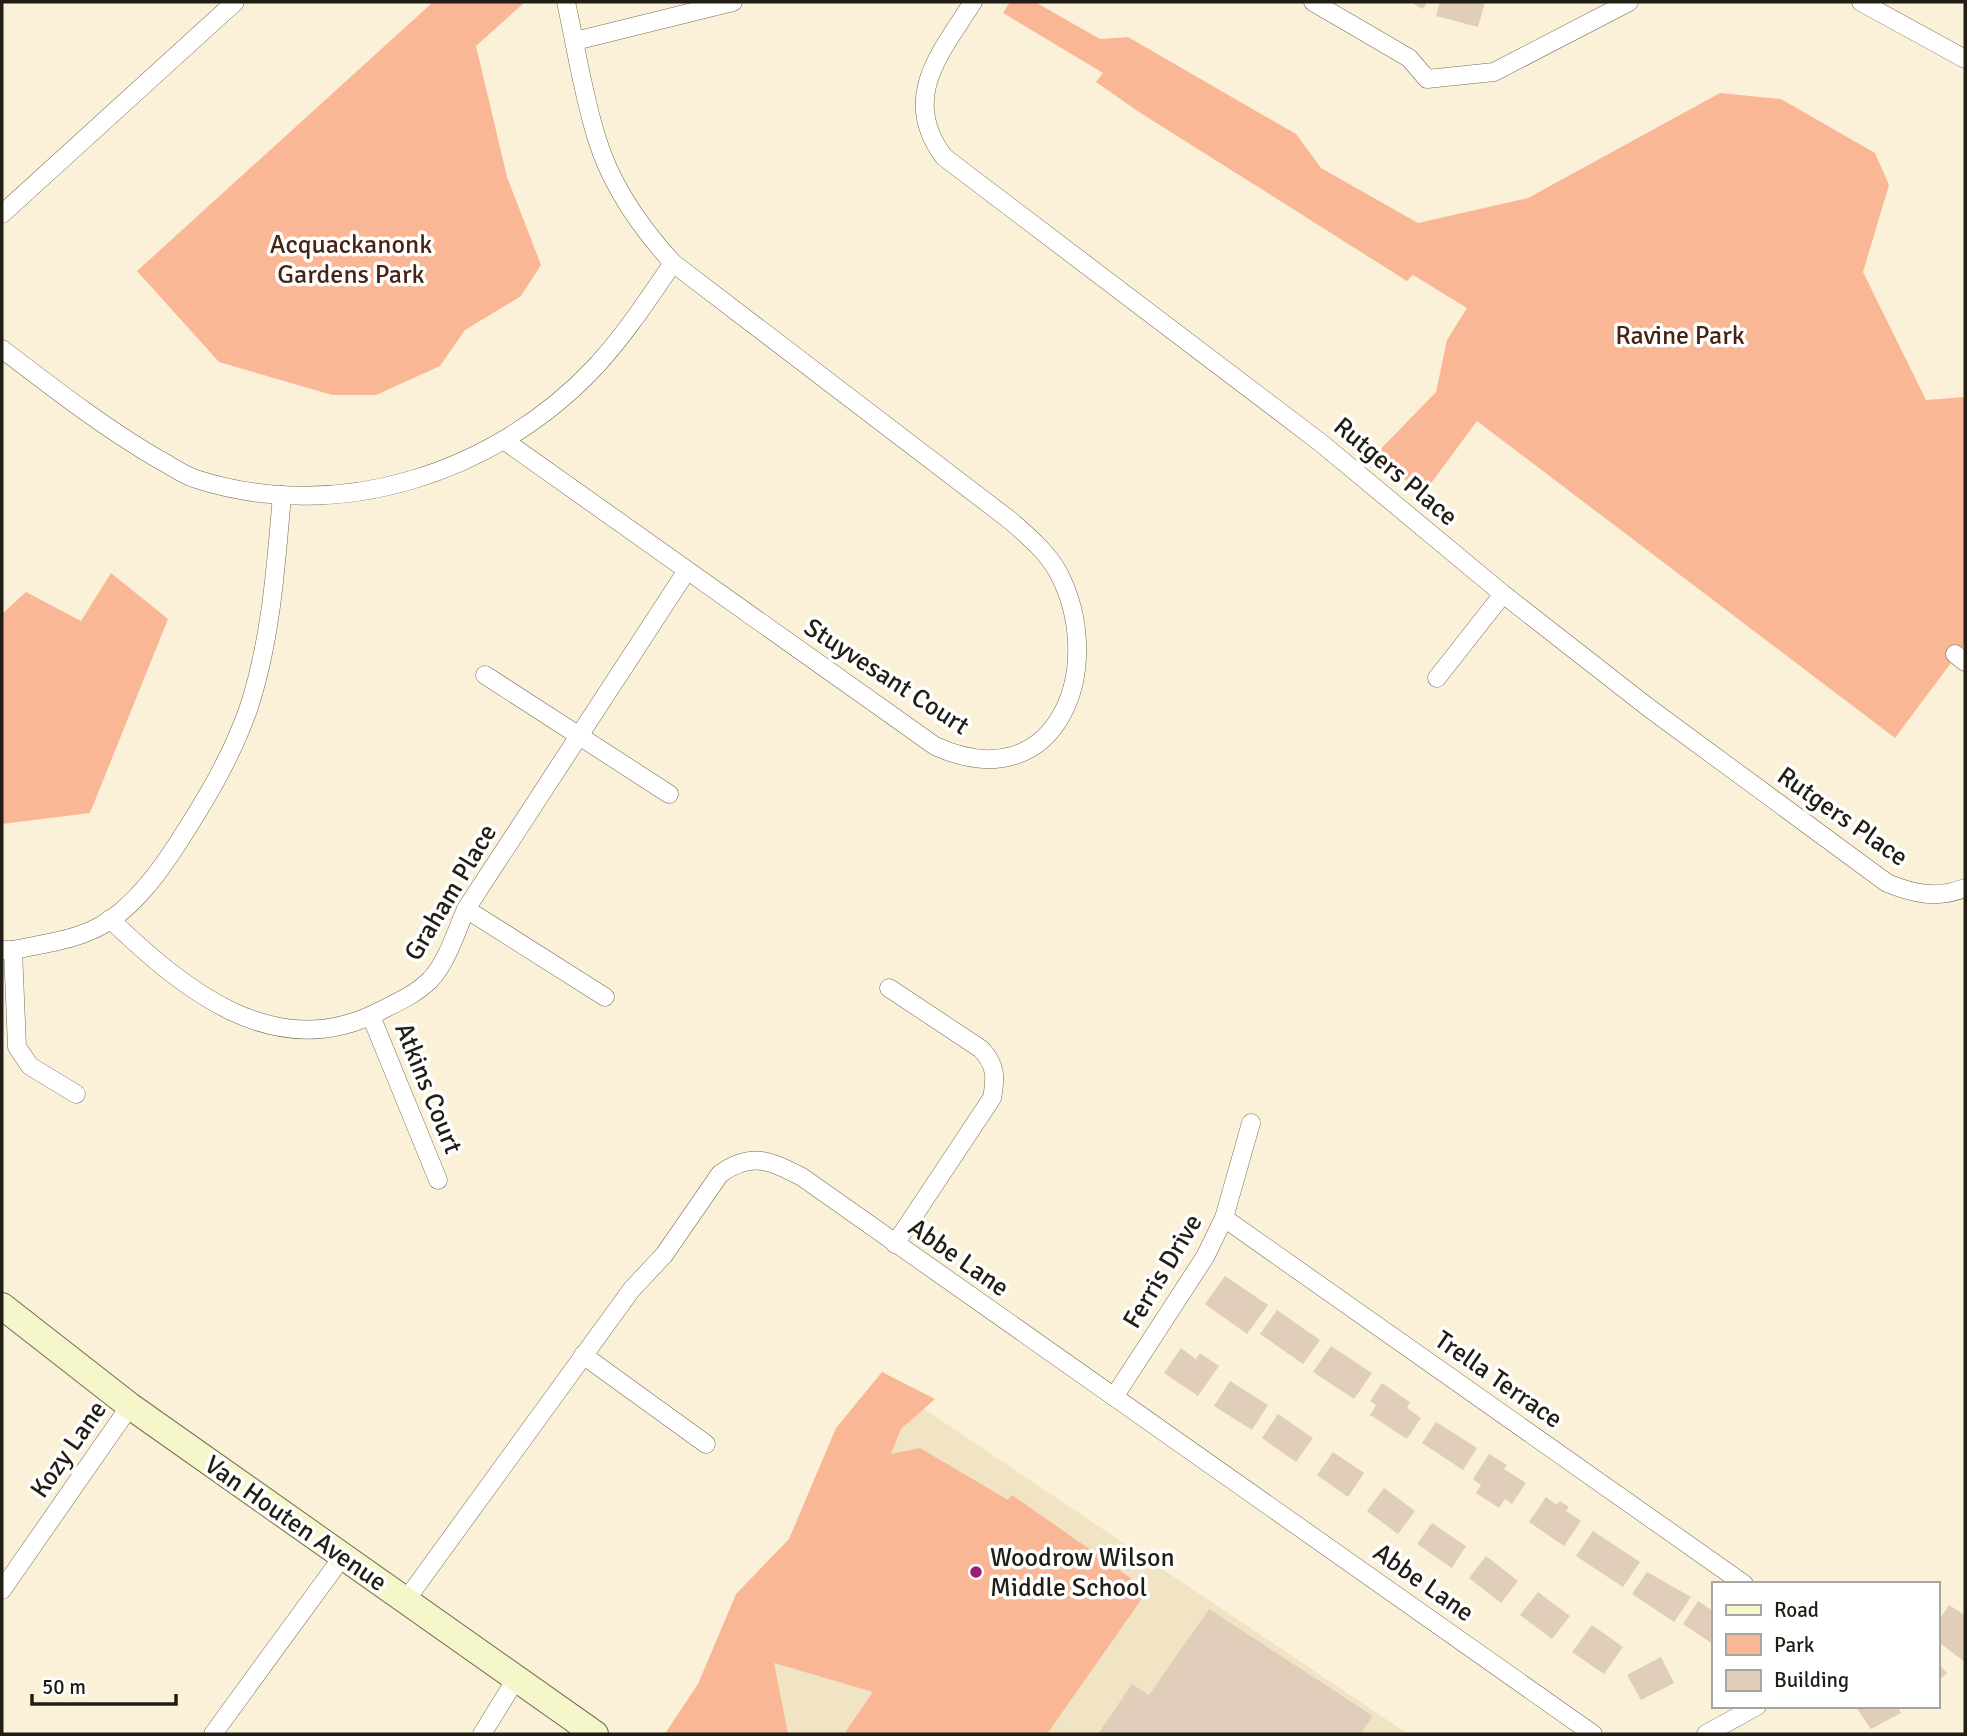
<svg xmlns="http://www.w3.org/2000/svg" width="1967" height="1736" font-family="Signika,sans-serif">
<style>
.built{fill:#f1e4c4}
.green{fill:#fab796}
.building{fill:#e1ceba}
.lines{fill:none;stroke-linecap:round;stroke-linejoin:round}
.minor-casing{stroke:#756c56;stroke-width:19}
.secondary-casing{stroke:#756c56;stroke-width:28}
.minor{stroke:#fff;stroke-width:18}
.secondary{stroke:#f5f6ca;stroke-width:26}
.poi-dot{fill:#9b1d73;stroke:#fff;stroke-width:2.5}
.labels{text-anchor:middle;stroke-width:7;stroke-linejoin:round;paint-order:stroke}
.park-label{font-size:26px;fill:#472412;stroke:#fff}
.street-label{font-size:26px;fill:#211e15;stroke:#fff}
.poi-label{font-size:26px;fill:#211e15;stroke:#fff;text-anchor:start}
</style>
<rect width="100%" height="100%" fill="#fbf1d8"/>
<polygon class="built" points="901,1395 924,1409 1408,1734 680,1734"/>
<g class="green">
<polygon points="433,2 525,2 476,46 507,177 541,265 521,296 465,330 440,366 376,395 332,395 219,362 137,271"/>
<polygon points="1010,2 1035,2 1100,39 1128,37 1296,134 1321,168 1418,223 1528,198 1720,93 1781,99 1875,153 1889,185 1863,272 1926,400 1965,397 1965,644 1895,738 1477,421 1423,494 1375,455 1436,392 1447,340 1467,308 1413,275 1407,281 1139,112 1096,82 1103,73 1003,13"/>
<polygon points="111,573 168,619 90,813 2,824 2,614 26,592 81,621"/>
<polygon points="882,1372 935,1399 901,1429 891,1454 920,1448 1008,1500 1012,1495 1148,1590 1047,1734 844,1734 873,1692 774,1663 788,1734 668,1734 666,1732 698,1684 736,1594 789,1539 836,1428"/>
</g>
<g class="building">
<polygon points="1410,2 1427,2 1423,9"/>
<polygon points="1440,2 1485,2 1478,27 1436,16"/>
<polygon points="1225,1276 1268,1305 1247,1334 1205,1304"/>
<polygon points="1277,1310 1320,1340 1303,1364 1260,1334"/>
<polygon points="1331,1346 1372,1373 1354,1399 1313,1372"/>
<polygon points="1181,1348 1196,1359 1200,1353 1219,1366 1198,1396 1164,1373"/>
<polygon points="1230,1381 1268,1405 1252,1430 1214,1406"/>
<polygon points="1382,1383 1410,1402 1407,1408 1421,1418 1407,1439 1370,1415 1376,1405 1370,1401"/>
<polygon points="1278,1414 1313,1438 1296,1462 1262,1438"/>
<polygon points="1436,1422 1477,1448 1463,1470 1422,1443"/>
<polygon points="1333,1452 1364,1473 1348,1497 1317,1475"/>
<polygon points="1489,1454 1507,1465 1504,1469 1526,1483 1512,1504 1505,1499 1499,1508 1476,1493 1481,1485 1473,1479"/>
<polygon points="1384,1488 1415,1511 1398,1534 1367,1511"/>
<polygon points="1546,1497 1557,1505 1560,1501 1569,1507 1566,1511 1581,1521 1564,1546 1529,1522"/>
<polygon points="1432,1523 1466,1546 1452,1568 1417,1544"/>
<polygon points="1593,1531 1640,1562 1623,1587 1576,1556"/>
<polygon points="1486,1556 1518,1581 1501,1603 1469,1578"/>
<polygon points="1647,1572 1691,1597 1674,1622 1632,1594"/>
<polygon points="1538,1592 1570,1616 1552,1639 1520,1615"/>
<polygon points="1698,1601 1713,1611 1713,1644 1683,1624"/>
<polygon points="1949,1605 1965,1615 1965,1662 1937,1641 1937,1623"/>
<polygon points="1209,1609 1373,1716 1360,1734 1098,1734 1132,1684 1149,1695"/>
<polygon points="1592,1625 1623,1647 1604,1674 1572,1652"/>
<polygon points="1661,1657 1674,1683 1641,1700 1627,1675"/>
<polygon points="1937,1662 1947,1673 1937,1682"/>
<polygon points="1855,1706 1897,1706 1901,1713 1871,1729"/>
</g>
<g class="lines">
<defs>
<g id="minor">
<path d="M973,2C940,54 900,98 944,157L1321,443L1503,594L1649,708L1887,883C1914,894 1937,899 1965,888"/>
<polyline points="1313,2 1409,58 1427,79 1494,72 1629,2"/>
<polyline points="1861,2 1965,59"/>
<polyline points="575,41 733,2"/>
<polyline points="2,214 235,2"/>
<path d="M2,349C53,388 103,427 158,459C170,465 183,475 196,479C338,525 497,473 597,365C626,333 649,298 673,263"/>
<path d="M505,441L935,746C1058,802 1108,666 1058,572C1047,552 1028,536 1011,521L673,263C641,228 611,185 597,139C583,95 576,47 566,2"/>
<polyline points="1955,654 1965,662"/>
<polyline points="485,675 669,794"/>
<polyline points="1437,678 1503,594"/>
<polyline points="466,909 605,997"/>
<path d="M110,919C183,989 275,1066 380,1011C398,1002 416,994 430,980C447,962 456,932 466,909L686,572"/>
<path d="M2,950H13C38,945 67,941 90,931C127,916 156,877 176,846C204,803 231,758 248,710C271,641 276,566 282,495"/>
<polyline points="13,950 17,1047 30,1066 76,1094"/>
<path d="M889,988L981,1049C996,1065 996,1077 992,1098L895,1244"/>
<polyline points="371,1016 438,1180"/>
<polyline points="1224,1218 1744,1584"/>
<polyline points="583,1355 706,1444"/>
<polyline points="1114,1397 1205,1257 1224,1218 1251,1123"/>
<polyline points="2,1590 130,1406"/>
<path d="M406,1600L632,1289L664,1255L720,1174C752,1151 771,1161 802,1177L1593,1734"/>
<polyline points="213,1734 343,1556"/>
<polyline points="482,1734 516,1679"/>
<polyline points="1706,1734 1757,1706"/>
</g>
<polyline id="secondary" points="2,1306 130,1406 595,1734"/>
</defs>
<use href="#minor" class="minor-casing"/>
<use href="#secondary" class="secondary-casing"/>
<use href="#minor" class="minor"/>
<use href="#secondary" class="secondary"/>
</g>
<circle class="poi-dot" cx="976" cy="1572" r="7"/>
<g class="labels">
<g class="park-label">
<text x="351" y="253">Acquackanonk<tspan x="351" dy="30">Gardens Park</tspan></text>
<text x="1680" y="344">Ravine Park</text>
</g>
<g class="street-label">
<text transform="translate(1396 471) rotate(40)" y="9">Rutgers Place</text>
<text transform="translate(887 676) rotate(33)" y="9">Stuyvesant Court</text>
<text transform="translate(1843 816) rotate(35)" y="9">Rutgers Place</text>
<text transform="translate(450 892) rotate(-59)" y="9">Graham Place</text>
<text transform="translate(429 1088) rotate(68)" y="9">Atkins Court</text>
<text transform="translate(959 1257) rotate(35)" y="9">Abbe Lane</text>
<text transform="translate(1162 1271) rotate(-59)" y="9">Ferris Drive</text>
<text transform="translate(1499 1379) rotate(35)" y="9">Trella Terrace</text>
<text transform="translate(68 1449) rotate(-55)" y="9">Kozy Lane</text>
<text transform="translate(296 1523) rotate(35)" y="9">Van Houten Avenue</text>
<text transform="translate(1424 1582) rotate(35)" y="9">Abbe Lane</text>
</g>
<g class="poi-label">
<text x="990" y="1566">Woodrow Wilson<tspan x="990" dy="30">Middle School</tspan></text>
</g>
</g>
<rect width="1967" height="1736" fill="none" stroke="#211e15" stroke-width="7"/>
<rect x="1712" y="1582" width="228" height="126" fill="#ffffff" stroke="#a6a5a1" stroke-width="2"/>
<rect x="1726" y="1605" width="35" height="10" fill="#f5f6ca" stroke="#a6a5a1" stroke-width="2"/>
<text x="1774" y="1617" font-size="21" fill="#211e15">Road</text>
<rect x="1726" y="1634" width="35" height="21" fill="#fab796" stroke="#a6a5a1" stroke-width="2"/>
<text x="1774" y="1652" font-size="21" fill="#211e15">Park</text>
<rect x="1726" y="1670" width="35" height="21" fill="#e1ceba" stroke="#a6a5a1" stroke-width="2"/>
<text x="1774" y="1687" font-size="21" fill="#211e15">Building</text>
<path d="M32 1694v10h144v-10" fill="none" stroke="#211e15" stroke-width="3.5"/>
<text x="42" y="1694" font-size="21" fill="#211e15" stroke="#ffffff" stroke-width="5" paint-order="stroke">50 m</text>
</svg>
